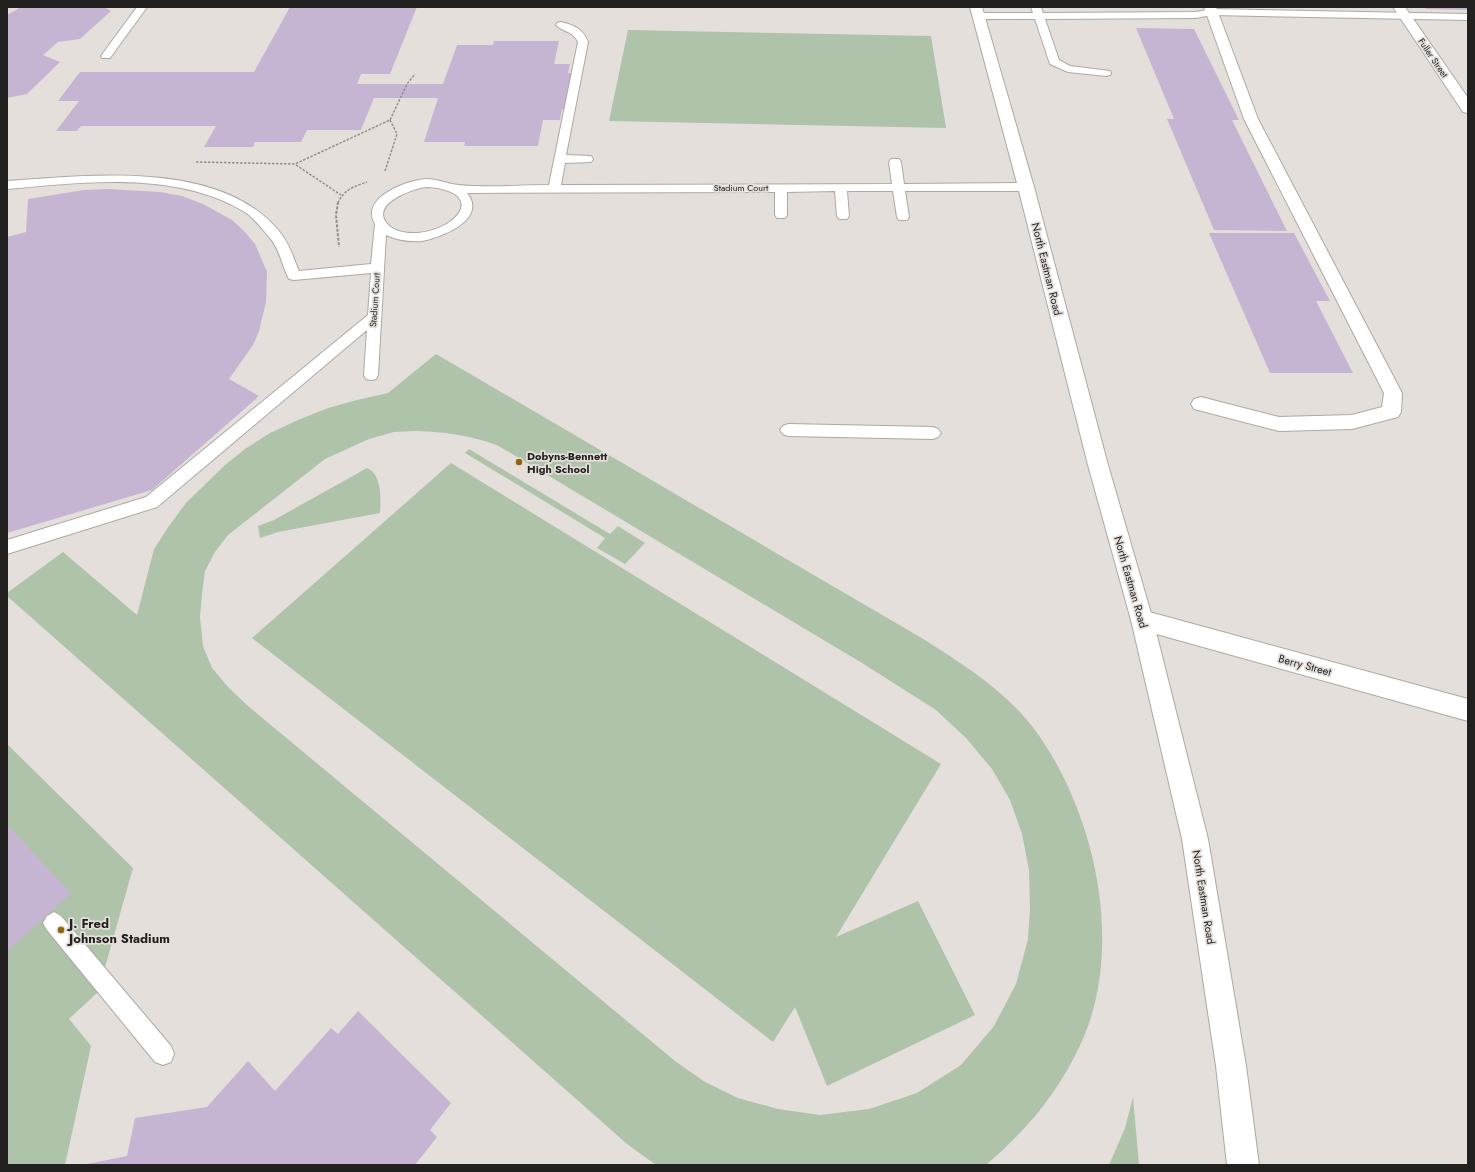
<svg xmlns="http://www.w3.org/2000/svg" width="1475" height="1172" font-family="Jost,sans-serif">
<style>
.green{fill:#afc3aa;fill-rule:evenodd}
.building{fill:#c6b5d2}
.lines{fill:none;stroke-linecap:round;stroke-linejoin:round}
.service-casing{stroke:#ada8a4;stroke-width:2}
.minor-casing{stroke:#ada8a4;stroke-width:2}
.secondary-casing{stroke:#ada8a4;stroke-width:2}
.path-far1{stroke:#918d8a;stroke-width:1.5;stroke-dasharray:2.5 1.5;stroke-linecap:butt}
.path{stroke:#918d8a;stroke-width:2;stroke-dasharray:3 1.5;stroke-linecap:butt}
.service{fill:#fff;fill-rule:evenodd}
.minor{fill:#fff;fill-rule:evenodd}
.secondary{fill:#fff;fill-rule:evenodd}
.poi-dot{fill:#8f650b;stroke:#e5dfdb;stroke-width:1.5}
.labels{text-anchor:middle;stroke-width:3.5;stroke-linejoin:round;paint-order:stroke}
.far-street-label{font-size:9px;fill:#232120;stroke:#e5dfdb}
.street-label{font-size:11px;fill:#232120;stroke:#e5dfdb}
.poi-label{font-size:11px;font-weight:bold;fill:#232120;stroke:#e5dfdb;text-anchor:start}
.near-poi-label{font-size:13px;font-weight:bold;fill:#232120;stroke:#e5dfdb;text-anchor:start}
</style>
<rect width="100%" height="100%" fill="#e5dfdb"/>
<g class="green">
<polygon points="628,30 931,36 946,128 609,121"/>
<path d="M436,354L925,640C964,665 1006,691 1035,730C1095,812 1125,945 1082,1041C1059,1092 1028,1129 986,1165H656L627,1144L7,596V593L63,552L137,615L154,549L169,526L186,503L225,465L245,449L270,433L298,420L328,408L357,400L388,393ZM415,431C447,432 467,435 497,445L862,663L936,710L966,738L992,769L1010,800L1022,834L1029,870L1030,908L1028,939L1016,984L994,1026L961,1065L917,1093L869,1109L820,1115L778,1109L738,1098L705,1082L675,1061L248,706L228,687L212,668L203,646L200,617L202,594L205,571L215,552L228,535L325,459L369,439L394,432Z"/>
<polygon points="469,449 610,534 618,526 645,543 625,564 597,548 605,538 465,453"/>
<polygon points="451,463 941,764 836,937 918,901 975,1015 827,1086 795,1007 773,1042 252,638"/>
<path d="M367,468C382,474 381,499 380,513L278,532L260,538L258,526L274,520Z"/>
<polygon points="7,744 133,868 98,992 69,1019 91,1046 65,1165 7,1165"/>
<polygon points="1133,1097 1139,1165 1109,1165 1125,1128"/>
</g>
<g class="building">
<polygon points="21,7 104,7 111,11 80,39 58,42 43,55 60,62 27,94 7,98 7,15"/>
<polygon points="290,7 417,7 390,74 361,74 357,84 443,84 457,45 493,45 494,41 559,41 554,64 570,64 568,73 573,73 566,109 562,109 560,120 543,120 538,146 464,146 465,142 424,142 438,98 374,98 361,130 307,130 301,142 255,142 253,147 204,147 216,126 81,126 77,131 56,131 79,101 58,101 80,72 254,72"/>
<polygon points="1425,7 1468,7 1468,10 1426,9"/>
<polygon points="1136,28 1194,29 1239,120 1232,120 1287,231 1214,230 1167,119 1174,119"/>
<polygon points="109,189 160,192 182,196 203,204 232,220 244,231 255,244 267,272 266,302 259,331 253,345 229,379 259,396 152,490 7,533 7,237 26,232 28,199 84,190"/>
<polygon points="1209,233 1294,233 1330,301 1316,301 1353,373 1270,373"/>
<polygon points="7,825 71,893 7,951"/>
<polygon points="358,1011 451,1103 430,1130 437,1137 415,1165 82,1165 127,1156 135,1118 207,1107 248,1061 275,1091 331,1028 338,1034"/>
</g>
<g class="lines">
<defs>
<g id="service">
<polygon points="137,7 147,7 110,58 102,58 101,56"/>
<polygon points="1031,7 1041,7 1043,13 1196,12 1212,9 1468,14 1468,20 1212,15 1196,18 1045,19 1059,60 1070,66 1110,71 1111,73 1110,75 1106,76 1068,72 1050,64 1035,19 978,19 973,16 978,13 1033,13"/>
<path d="M561,22C574,25 583,29 588,42L566,155L591,156L593,159L591,162L565,163L561,185L892,184L889,162L891,159H899L901,162L904,184L1026,183L1030,184L1032,187L1030,190L1026,191H905L909,217L907,220H899L897,217L893,191H847L849,216L847,219H839L837,216L835,191L787,192V215L785,218H777L775,215V192L467,193C488,219 442,237 422,241C409,242 397,240 386,235L378,375L376,379L371,380L366,379L364,375L367,330L157,507L7,554V540L146,497L368,315L371,273L294,280L289,279C282,267 280,249 270,238C263,230 254,218 245,212C176,170 83,182 7,189V181C91,175 225,159 282,235C290,245 294,260 299,271L371,264L375,224C359,198 407,180 426,179C438,179 448,184 459,185C489,188 519,185 549,185L578,42C573,31 563,32 556,25L557,23ZM426,187C437,187 469,192 460,211C449,232 399,243 385,221C374,202 413,189 426,187Z"/>
<polygon points="788,424 933,427 938,429 941,433 938,437 933,439 788,436 783,434 780,430 783,426"/>
<polygon points="54,912 61,916 171,1046 174,1054 171,1062 163,1065 155,1062 47,930 43,923 47,916"/>
</g>
<g id="minor">
<polygon points="1204,7 1216,7 1258,119 1402,393 1401,412 1398,417 1352,429 1279,431 1194,409 1191,404 1194,399 1201,397 1279,417 1352,415 1382,407 1384,393 1244,119"/>
<polygon points="1393,7 1405,7 1468,98 1468,113 1463,112"/>
<polygon points="1142,610 1468,699 1468,721 1142,630 1134,627 1131,620 1134,613"/>
</g>
<polygon id="secondary" points="970,7 982,7 1034,187 1108,465 1153,620 1208,839 1246,1066 1259,1165 1227,1165 1216,1066 1182,839 1131,620 1088,465 1018,187"/>
</defs>
<use href="#service" class="service-casing"/>
<use href="#minor" class="minor-casing"/>
<use href="#secondary" class="secondary-casing"/>
<g class="path-far1">
<polyline points="196,162 295,164 390,120 407,84 415,74"/>
<polyline points="296,165 341,195"/>
<polyline points="385,171 397,134 390,120"/>
<path d="M338,203C343,190 355,186 367,182"/>
</g>
<polyline class="path" points="338,202 336,215 339,247"/>
<use href="#service" class="service"/>
<use href="#minor" class="minor"/>
<use href="#secondary" class="secondary"/>
</g>
<g class="poi-dot">
<circle cx="519" cy="462" r="4"/>
<circle cx="61" cy="930" r="4"/>
</g>
<g class="labels">
<g class="far-street-label">
<text transform="translate(1433 58) rotate(56)" y="3">Fuller Street</text>
<text x="741" y="191">Stadium Court</text>
<text transform="translate(375 300) rotate(-86)" y="3">Stadium Court</text>
</g>
<g class="street-label">
<text transform="translate(1047 269) rotate(76)" y="4">North Eastman Road</text>
<text transform="translate(1131 582) rotate(74)" y="4">North Eastman Road</text>
<text transform="translate(1305 665) rotate(15)" y="4">Berry Street</text>
<text transform="translate(1204 897) rotate(81)" y="4">North Eastman Road</text>
</g>
<g class="poi-label">
<text x="527" y="460">Dobyns-Bennett<tspan x="527" dy="13">High School</tspan></text>
</g>
<g class="near-poi-label">
<text x="69" y="928">J. Fred<tspan x="69" dy="15">Johnson Stadium</tspan></text>
</g>
</g>
<rect width="1475" height="1172" fill="none" stroke="#232120" stroke-width="16"/>
</svg>
